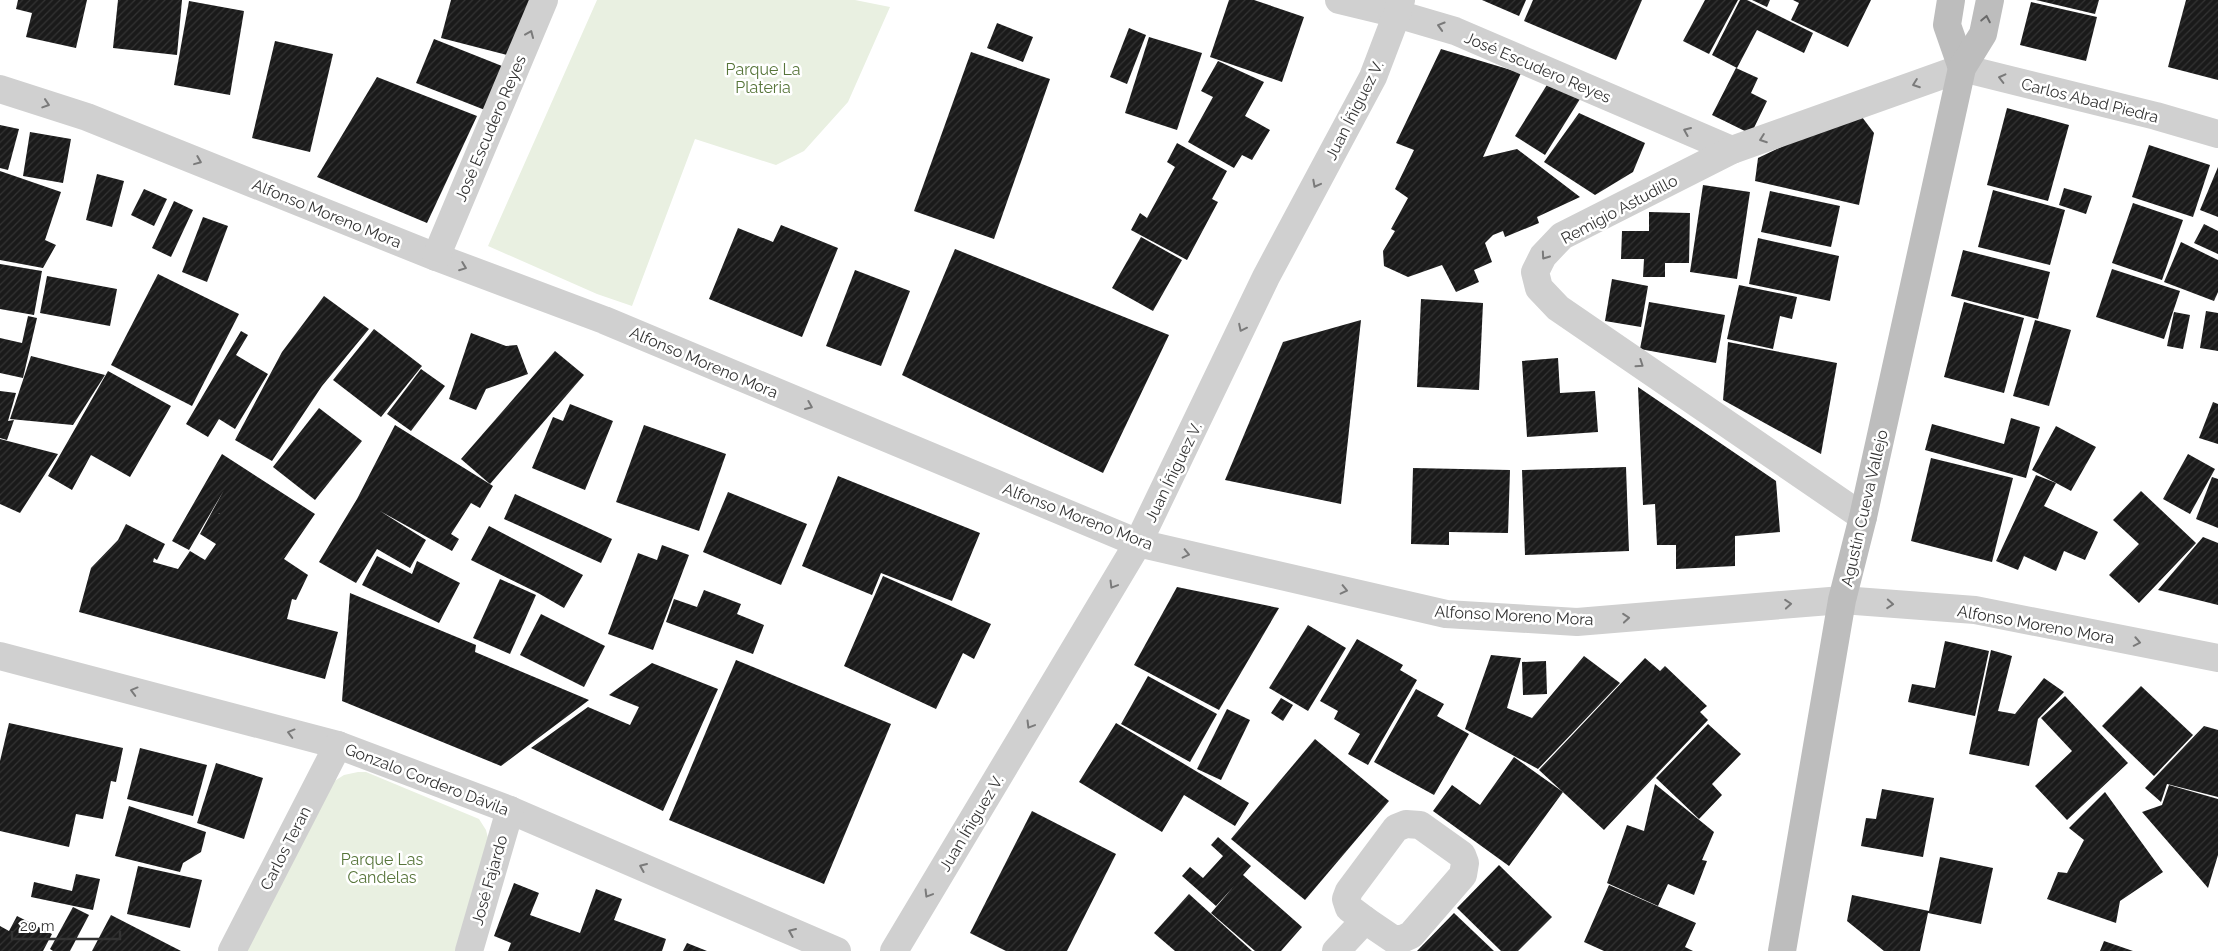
<svg xmlns="http://www.w3.org/2000/svg" width="2218" height="951" font-family="Raleway,sans-serif">
<style>
.green{fill:#e9f0e1}
.building{fill:url(#building-hatch)}
.lines{fill:none;stroke-linecap:round;stroke-linejoin:round}
.street{stroke:#d0d0d0;stroke-width:28}
.secondary{stroke:#bdbdbd;stroke-width:28}
.oneway{stroke:#6a6a6a}
.oneway2{stroke:#7a7a7a}
.labels{text-anchor:middle;stroke-width:5;stroke-linejoin:round;paint-order:stroke}
.street-label{font-size:16px;fill:#333;stroke:#fff}
.park-label{font-size:16px;fill:#57753a;stroke:#fff}
</style>
<defs>
<pattern id="building-hatch" width="6" height="6" patternUnits="userSpaceOnUse" patternTransform="scale(1.25)"><rect width="6" height="6" fill="#1a1a1a"/><path d="M-1 1l2-2M0 6l6-6M5 7l2-2" fill="none" stroke="#333"/></pattern>
</defs>
<rect width="100%" height="100%" fill="#fff"/>
<g class="green">
<polygon points="597,0 855,0 890,7 848,102 804,151 776,165 695,139 632,306 597,294 488,246"/>
<polygon points="358,772 366,772 479,819 486,830 488,838 455,951 247,951 333,782 344,775"/>
</g>
<g class="building">
<polygon points="18,0 87,0 76,48 26,37 32,13 16,9"/>
<polygon points="118,0 182,0 177,55 113,48"/>
<polygon points="451,0 530,0 515,57 441,38"/>
<polygon points="1229,0 1254,0 1304,17 1282,82 1210,57"/>
<polygon points="1482,0 1526,0 1519,16"/>
<polygon points="1533,0 1642,0 1616,60 1524,21"/>
<polygon points="1705,0 1738,0 1709,54 1683,41"/>
<polygon points="1740,0 1747,0 1813,33 1804,53 1757,30 1737,68 1712,55"/>
<polygon points="1752,0 1770,0 1767,7"/>
<polygon points="1793,0 1871,0 1848,47 1791,20 1799,3"/>
<polygon points="2036,0 2099,0 2095,14"/>
<polygon points="2186,0 2218,0 2218,80 2168,67"/>
<polygon points="189,1 244,11 230,95 174,85"/>
<polygon points="2031,2 2097,17 2086,61 2020,45"/>
<polygon points="997,23 1033,37 1023,62 987,48"/>
<polygon points="1129,28 1146,35 1127,84 1110,77"/>
<polygon points="1149,37 1202,53 1177,130 1125,113"/>
<polygon points="434,39 502,66 485,110 416,83"/>
<polygon points="275,41 333,54 310,152 252,138"/>
<polygon points="1441,49 1521,73 1483,157 1517,149 1580,197 1537,217 1539,223 1505,237 1503,231 1493,235 1485,243 1492,262 1474,270 1479,282 1456,292 1442,265 1408,277 1384,266 1383,251 1395,231 1391,229 1408,198 1395,189 1414,150 1396,143"/>
<polygon points="971,52 1050,79 994,239 914,211"/>
<polygon points="1218,61 1264,82 1245,116 1270,130 1252,160 1242,155 1234,168 1188,142 1213,97 1201,91"/>
<polygon points="1736,68 1758,78 1751,93 1767,101 1751,134 1712,115"/>
<polygon points="377,77 477,116 427,223 317,177"/>
<polygon points="1550,80 1580,99 1545,155 1515,136"/>
<polygon points="2007,108 2069,125 2048,201 1987,185"/>
<polygon points="1579,113 1645,143 1633,172 1595,195 1544,162"/>
<polygon points="1852,113 1859,113 1874,133 1859,205 1755,181 1758,158"/>
<polygon points="0,125 19,129 8,170 0,168"/>
<polygon points="30,132 71,139 63,183 23,176"/>
<polygon points="1177,143 1227,171 1212,199 1218,202 1187,260 1131,230 1140,213 1147,218 1175,167 1167,162"/>
<polygon points="2149,145 2210,165 2193,217 2132,197"/>
<polygon points="2218,167 2218,217 2200,210"/>
<polygon points="0,171 61,192 45,240 56,245 43,268 0,260"/>
<polygon points="97,174 124,181 112,227 86,220"/>
<polygon points="1703,185 1750,192 1737,279 1690,272"/>
<polygon points="2064,188 2092,196 2086,214 2059,205"/>
<polygon points="144,189 167,199 154,226 131,215"/>
<polygon points="1993,190 2065,210 2050,265 1978,247"/>
<polygon points="1770,191 1840,206 1831,247 1761,232"/>
<polygon points="174,201 193,210 171,257 152,248"/>
<polygon points="2133,203 2183,220 2162,280 2112,263"/>
<polygon points="1649,212 1690,213 1689,263 1665,263 1665,277 1643,277 1644,259 1621,259 1622,231 1649,231"/>
<polygon points="203,217 228,226 207,282 182,272"/>
<polygon points="2204,224 2218,231 2218,254 2194,243"/>
<polygon points="781,225 838,248 802,337 709,299 738,228 773,242"/>
<polygon points="1141,237 1182,260 1153,311 1112,288"/>
<polygon points="1758,238 1839,256 1830,301 1749,284"/>
<polygon points="2181,242 2218,260 2218,292 2214,301 2164,282"/>
<polygon points="955,249 1169,335 1103,473 902,375"/>
<polygon points="1963,250 2050,272 2038,319 1951,296"/>
<polygon points="0,264 42,271 34,315 0,309"/>
<polygon points="2112,269 2180,291 2164,339 2096,317"/>
<polygon points="855,270 910,291 881,366 826,346"/>
<polygon points="158,274 239,314 192,406 111,365"/>
<polygon points="47,276 117,289 110,326 40,313"/>
<polygon points="1612,279 1648,286 1641,327 1605,321"/>
<polygon points="1739,285 1797,297 1792,319 1780,316 1773,349 1727,339"/>
<polygon points="324,296 369,329 322,386 272,461 235,440 282,352"/>
<polygon points="1421,299 1483,303 1479,390 1417,387"/>
<polygon points="1649,302 1725,315 1716,363 1640,349"/>
<polygon points="1964,302 2024,318 2004,393 1944,377"/>
<polygon points="2206,311 2218,313 2218,351 2200,348"/>
<polygon points="2174,312 2190,315 2183,349 2167,346"/>
<polygon points="28,316 37,318 23,378 0,373 0,338 22,343"/>
<polygon points="1361,320 1341,504 1225,480 1283,342"/>
<polygon points="2035,320 2071,330 2049,406 2013,396"/>
<polygon points="374,329 422,366 381,417 333,380"/>
<polygon points="241,331 248,335 236,355 268,374 235,429 219,419 208,437 186,424"/>
<polygon points="471,333 506,346 517,345 528,374 486,389 476,410 449,399"/>
<polygon points="1728,342 1837,363 1821,454 1723,400"/>
<polygon points="555,351 584,375 490,484 461,459"/>
<polygon points="31,356 105,375 73,425 10,419"/>
<polygon points="1558,358 1560,393 1595,391 1598,432 1527,437 1522,361"/>
<polygon points="421,369 445,386 411,431 387,414"/>
<polygon points="108,371 171,406 130,477 91,455 72,490 48,476"/>
<polygon points="1638,387 1776,481 1780,532 1735,536 1735,566 1676,569 1676,545 1657,545 1655,504 1643,505"/>
<polygon points="0,391 16,393 8,421 14,420 7,440 0,438"/>
<polygon points="2213,402 2218,404 2218,444 2199,438"/>
<polygon points="570,404 613,421 585,490 532,468 553,417 563,421"/>
<polygon points="319,408 362,441 315,500 273,467"/>
<polygon points="2011,418 2040,427 2026,478 1925,450 1932,424 2004,444"/>
<polygon points="395,425 493,486 480,508 471,503 451,534 459,539 452,551 380,511 426,540 410,568 377,549 356,583 319,562 357,499"/>
<polygon points="644,425 726,454 699,531 616,502"/>
<polygon points="2056,426 2096,447 2071,491 2032,470"/>
<polygon points="0,439 58,454 20,513 0,504"/>
<polygon points="222,454 315,514 284,559 308,575 296,600 292,599 287,619 338,632 325,679 79,612 91,568 118,540 126,524 165,544 157,560 154,558 153,562 178,569 190,551 205,560 216,544 200,534 213,510 220,514 213,510 224,490 189,550 172,541"/>
<polygon points="2188,454 2215,469 2190,514 2163,499"/>
<polygon points="1931,458 2013,478 1992,562 1911,541"/>
<polygon points="1626,467 1629,551 1525,555 1522,470"/>
<polygon points="1413,468 1510,470 1508,533 1449,532 1449,545 1411,544"/>
<polygon points="2036,475 2056,483 2044,506 2098,532 2085,560 2064,551 2056,571 2024,556 2018,570 1996,561"/>
<polygon points="838,476 980,533 952,601 881,573 872,595 802,566"/>
<polygon points="2212,477 2218,479 2218,528 2196,519"/>
<polygon points="2141,491 2196,543 2139,603 2109,575 2139,544 2113,520"/>
<polygon points="728,492 807,524 781,585 703,552"/>
<polygon points="515,494 612,539 601,563 504,519"/>
<polygon points="489,526 583,575 564,608 538,593 471,560"/>
<polygon points="2203,537 2218,543 2218,605 2158,590"/>
<polygon points="662,545 689,555 653,650 608,634 638,553 657,560"/>
<polygon points="377,556 412,574 417,561 460,583 439,623 362,585"/>
<polygon points="883,576 991,624 974,659 963,653 936,709 844,666"/>
<polygon points="500,579 536,595 510,654 473,638"/>
<polygon points="1177,587 1279,608 1219,710 1134,665"/>
<polygon points="704,590 741,604 737,614 764,625 753,654 666,622 674,599 697,607"/>
<polygon points="350,593 476,645 475,652 589,700 501,766 342,701"/>
<polygon points="541,614 605,646 584,687 520,655"/>
<polygon points="1308,625 1346,648 1308,711 1269,688"/>
<polygon points="1357,639 1403,665 1400,670 1417,680 1368,765 1348,754 1360,734 1334,719 1338,711 1320,701"/>
<polygon points="1945,641 1989,651 1975,716 1908,702 1912,684 1935,688"/>
<polygon points="1991,650 2012,656 1998,711 2015,714 2044,678 2064,692 2038,719 2029,766 1969,754"/>
<polygon points="1491,655 1521,658 1507,708 1532,718 1584,656 1620,683 1538,769 1465,729"/>
<polygon points="1645,658 1660,671 1665,666 1707,706 1700,712 1708,720 1604,830 1539,770"/>
<polygon points="736,660 891,724 824,884 669,820"/>
<polygon points="1546,661 1547,694 1523,695 1522,662"/>
<polygon points="652,663 718,689 663,811 531,748 588,707 630,725 639,707 609,695"/>
<polygon points="1148,676 1217,714 1190,762 1121,724"/>
<polygon points="2141,686 2193,735 2154,776 2102,726"/>
<polygon points="1416,689 1444,704 1437,716 1469,734 1434,795 1374,762"/>
<polygon points="2065,696 2128,763 2067,820 2035,786 2072,751 2041,718"/>
<polygon points="1281,698 1293,705 1283,721 1271,713"/>
<polygon points="1227,709 1250,720 1221,780 1197,769"/>
<polygon points="9,723 123,748 116,782 111,781 103,819 76,814 69,847 0,831 0,761"/>
<polygon points="1116,723 1249,803 1235,826 1184,795 1162,832 1079,782"/>
<polygon points="1708,724 1741,754 1712,784 1722,795 1699,819 1656,778"/>
<polygon points="2204,726 2218,730 2218,797 2167,784 2161,802 2145,788"/>
<polygon points="1315,739 1389,801 1305,900 1231,839"/>
<polygon points="140,748 207,765 193,816 127,799"/>
<polygon points="1514,757 1563,792 1509,866 1433,811 1452,785 1480,805"/>
<polygon points="216,763 263,778 244,839 197,823"/>
<polygon points="1655,784 1714,832 1702,860 1707,861 1694,895 1668,884 1658,906 1607,883 1627,825 1644,831"/>
<polygon points="2169,785 2218,799 2218,855 2208,888 2142,812 2162,805"/>
<polygon points="1882,789 1934,798 1923,857 1861,846 1866,818 1876,819"/>
<polygon points="2105,792 2163,872 2120,901 2116,923 2047,899 2058,872 2067,873 2084,840 2069,828"/>
<polygon points="129,806 206,832 201,852 183,863 180,872 115,856"/>
<polygon points="1032,811 1116,854 1067,951 1006,951 970,933"/>
<polygon points="1218,837 1251,866 1243,875 1302,927 1281,951 1255,951 1211,913 1234,886 1216,906 1182,876 1190,867 1203,878 1223,856 1211,845"/>
<polygon points="1940,857 1993,868 1981,924 1928,913 1920,951 1884,951 1847,921 1852,895 1929,911"/>
<polygon points="1499,865 1552,917 1518,951 1501,951 1457,908"/>
<polygon points="138,866 202,880 190,928 127,914"/>
<polygon points="76,874 100,879 93,910 31,897 34,882 72,891"/>
<polygon points="514,883 539,893 530,915 580,933 596,889 622,899 614,920 666,939 662,951 508,951 511,943 494,936"/>
<polygon points="1609,885 1696,923 1685,947 1693,951 1604,951 1584,942"/>
<polygon points="1189,894 1252,951 1175,951 1154,933"/>
<polygon points="73,907 89,915 70,951 53,951 50,949"/>
<polygon points="1454,913 1494,951 1417,951"/>
<polygon points="111,915 181,951 92,951"/>
<polygon points="17,916 52,934 43,951 0,951 0,926 9,931"/>
<polygon points="2104,941 2133,951 2100,951"/>
<polygon points="687,943 707,951 683,951"/>
</g>
<g class="lines">
<g class="street">
<polyline points="1339,0 1397,14 1455,31 1732,150"/>
<polyline points="0,89 87,117 436,257 604,320 1138,543 1446,614 1577,622 1842,600 1975,610 2218,658"/>
<polyline points="436,257 544,0"/>
<polyline points="1863,517 1558,308 1539,288 1535,272 1543,256 1562,236 1732,150 1962,68 2156,116 2218,134"/>
<polyline points="0,656 338,745 510,810 837,951"/>
<polygon points="1406,824 1420,825 1462,855 1465,863 1463,875 1411,935 1402,939 1393,939 1365,920 1349,908 1346,899 1349,891 1396,828"/>
<polyline points="232,951 338,745"/>
<polyline points="469,951 510,810"/>
<polyline points="894,951 1138,543 1266,277 1373,77 1397,14 1401,0"/>
<polyline points="1336,951 1365,920"/>
</g>
<g class="secondary">
<polyline points="1951,0 1947,25 1962,68"/>
<polyline points="1782,951 1842,600 1863,517 1962,68 1983,34 1990,0"/>
</g>
</g>
<defs><path id="oneway-chevron" d="M-2-3.5L2.5 0L-2 3.5" fill="none" stroke-width="1.6" stroke-linecap="round" stroke-linejoin="round" transform="scale(1.25)"/></defs>
<use class="oneway" href="#oneway-chevron" transform="translate(1986 19) rotate(-79)"/>
<g class="oneway2">
<use href="#oneway-chevron" transform="translate(1441 26) rotate(-163)"/>
<use href="#oneway-chevron" transform="translate(530 34) rotate(-67)"/>
<use href="#oneway-chevron" transform="translate(2002 78) rotate(-166)"/>
<use href="#oneway-chevron" transform="translate(1916 84) rotate(160)"/>
<use href="#oneway-chevron" transform="translate(46 104) rotate(18)"/>
<use href="#oneway-chevron" transform="translate(1687 131) rotate(-157)"/>
<use href="#oneway-chevron" transform="translate(1763 139) rotate(160)"/>
<use href="#oneway-chevron" transform="translate(198 161) rotate(22)"/>
<use href="#oneway-chevron" transform="translate(1316 184) rotate(118)"/>
<use href="#oneway-chevron" transform="translate(1545 256) rotate(125)"/>
<use href="#oneway-chevron" transform="translate(463 267) rotate(21)"/>
<use href="#oneway-chevron" transform="translate(1242 328) rotate(116)"/>
<use href="#oneway-chevron" transform="translate(1640 364) rotate(34)"/>
<use href="#oneway-chevron" transform="translate(809 406) rotate(23)"/>
<use href="#oneway-chevron" transform="translate(1186 554) rotate(13)"/>
<use href="#oneway-chevron" transform="translate(1113 585) rotate(121)"/>
<use href="#oneway-chevron" transform="translate(1344 590) rotate(13)"/>
<use href="#oneway-chevron" transform="translate(1788 604) rotate(-5)"/>
<use href="#oneway-chevron" transform="translate(1890 604) rotate(4)"/>
<use href="#oneway-chevron" transform="translate(1626 618) rotate(-5)"/>
<use href="#oneway-chevron" transform="translate(2137 642) rotate(11)"/>
<use href="#oneway-chevron" transform="translate(134 691) rotate(-165)"/>
<use href="#oneway-chevron" transform="translate(1030 725) rotate(121)"/>
<use href="#oneway-chevron" transform="translate(291 733) rotate(-165)"/>
<use href="#oneway-chevron" transform="translate(643 867) rotate(-157)"/>
<use href="#oneway-chevron" transform="translate(928 894) rotate(121)"/>
<use href="#oneway-chevron" transform="translate(792 932) rotate(-157)"/>
</g>
<g class="labels">
<g class="street-label">
<text transform="translate(1538 67) rotate(23)" y="6">José Escudero Reyes</text>
<text transform="translate(2090 100) rotate(14)" y="6">Carlos Abad Piedra</text>
<text transform="translate(1354 110) rotate(-63)" y="6">Juan Íñiguez V.</text>
<text transform="translate(490 128) rotate(-67)" y="6">José Escudero Reyes</text>
<text transform="translate(1619 209) rotate(-28)" y="6">Remigio Astudillo</text>
<text transform="translate(327 213) rotate(22)" y="6">Alfonso Moreno Mora</text>
<text transform="translate(704 362) rotate(23)" y="6">Alfonso Moreno Mora</text>
<text transform="translate(1173 472) rotate(-64)" y="6">Juan Íñiguez V.</text>
<text transform="translate(1864 508) rotate(-77)" y="6">Agustín Cueva Vallejo</text>
<text transform="translate(1078 516) rotate(21)" y="6">Alfonso Moreno Mora</text>
<text transform="translate(1514 615) rotate(3)" y="6">Alfonso Moreno Mora</text>
<text transform="translate(2036 624) rotate(10)" y="6">Alfonso Moreno Mora</text>
<text transform="translate(427 779) rotate(21)" y="6">Gonzalo Cordero Dávila</text>
<text transform="translate(971 823) rotate(-59)" y="6">Juan Íñiguez V.</text>
<text transform="translate(285 848) rotate(-63)" y="6">Carlos Teran</text>
<text transform="translate(489 880) rotate(-74)" y="6">José Fajardo</text>
</g>
<g class="park-label">
<text x="763" y="75">Parque La<tspan x="763" dy="18">Plateria</tspan></text>
<text x="382" y="865">Parque Las<tspan x="382" dy="18">Candelas</tspan></text>
</g>
</g>
<path d="M12 931v8h108v-8" fill="none" stroke="#333333" stroke-width="2.5"/>
<text x="20" y="931" font-size="15" fill="#333333" stroke="#ffffff" stroke-width="4" paint-order="stroke">20 m</text>
</svg>
